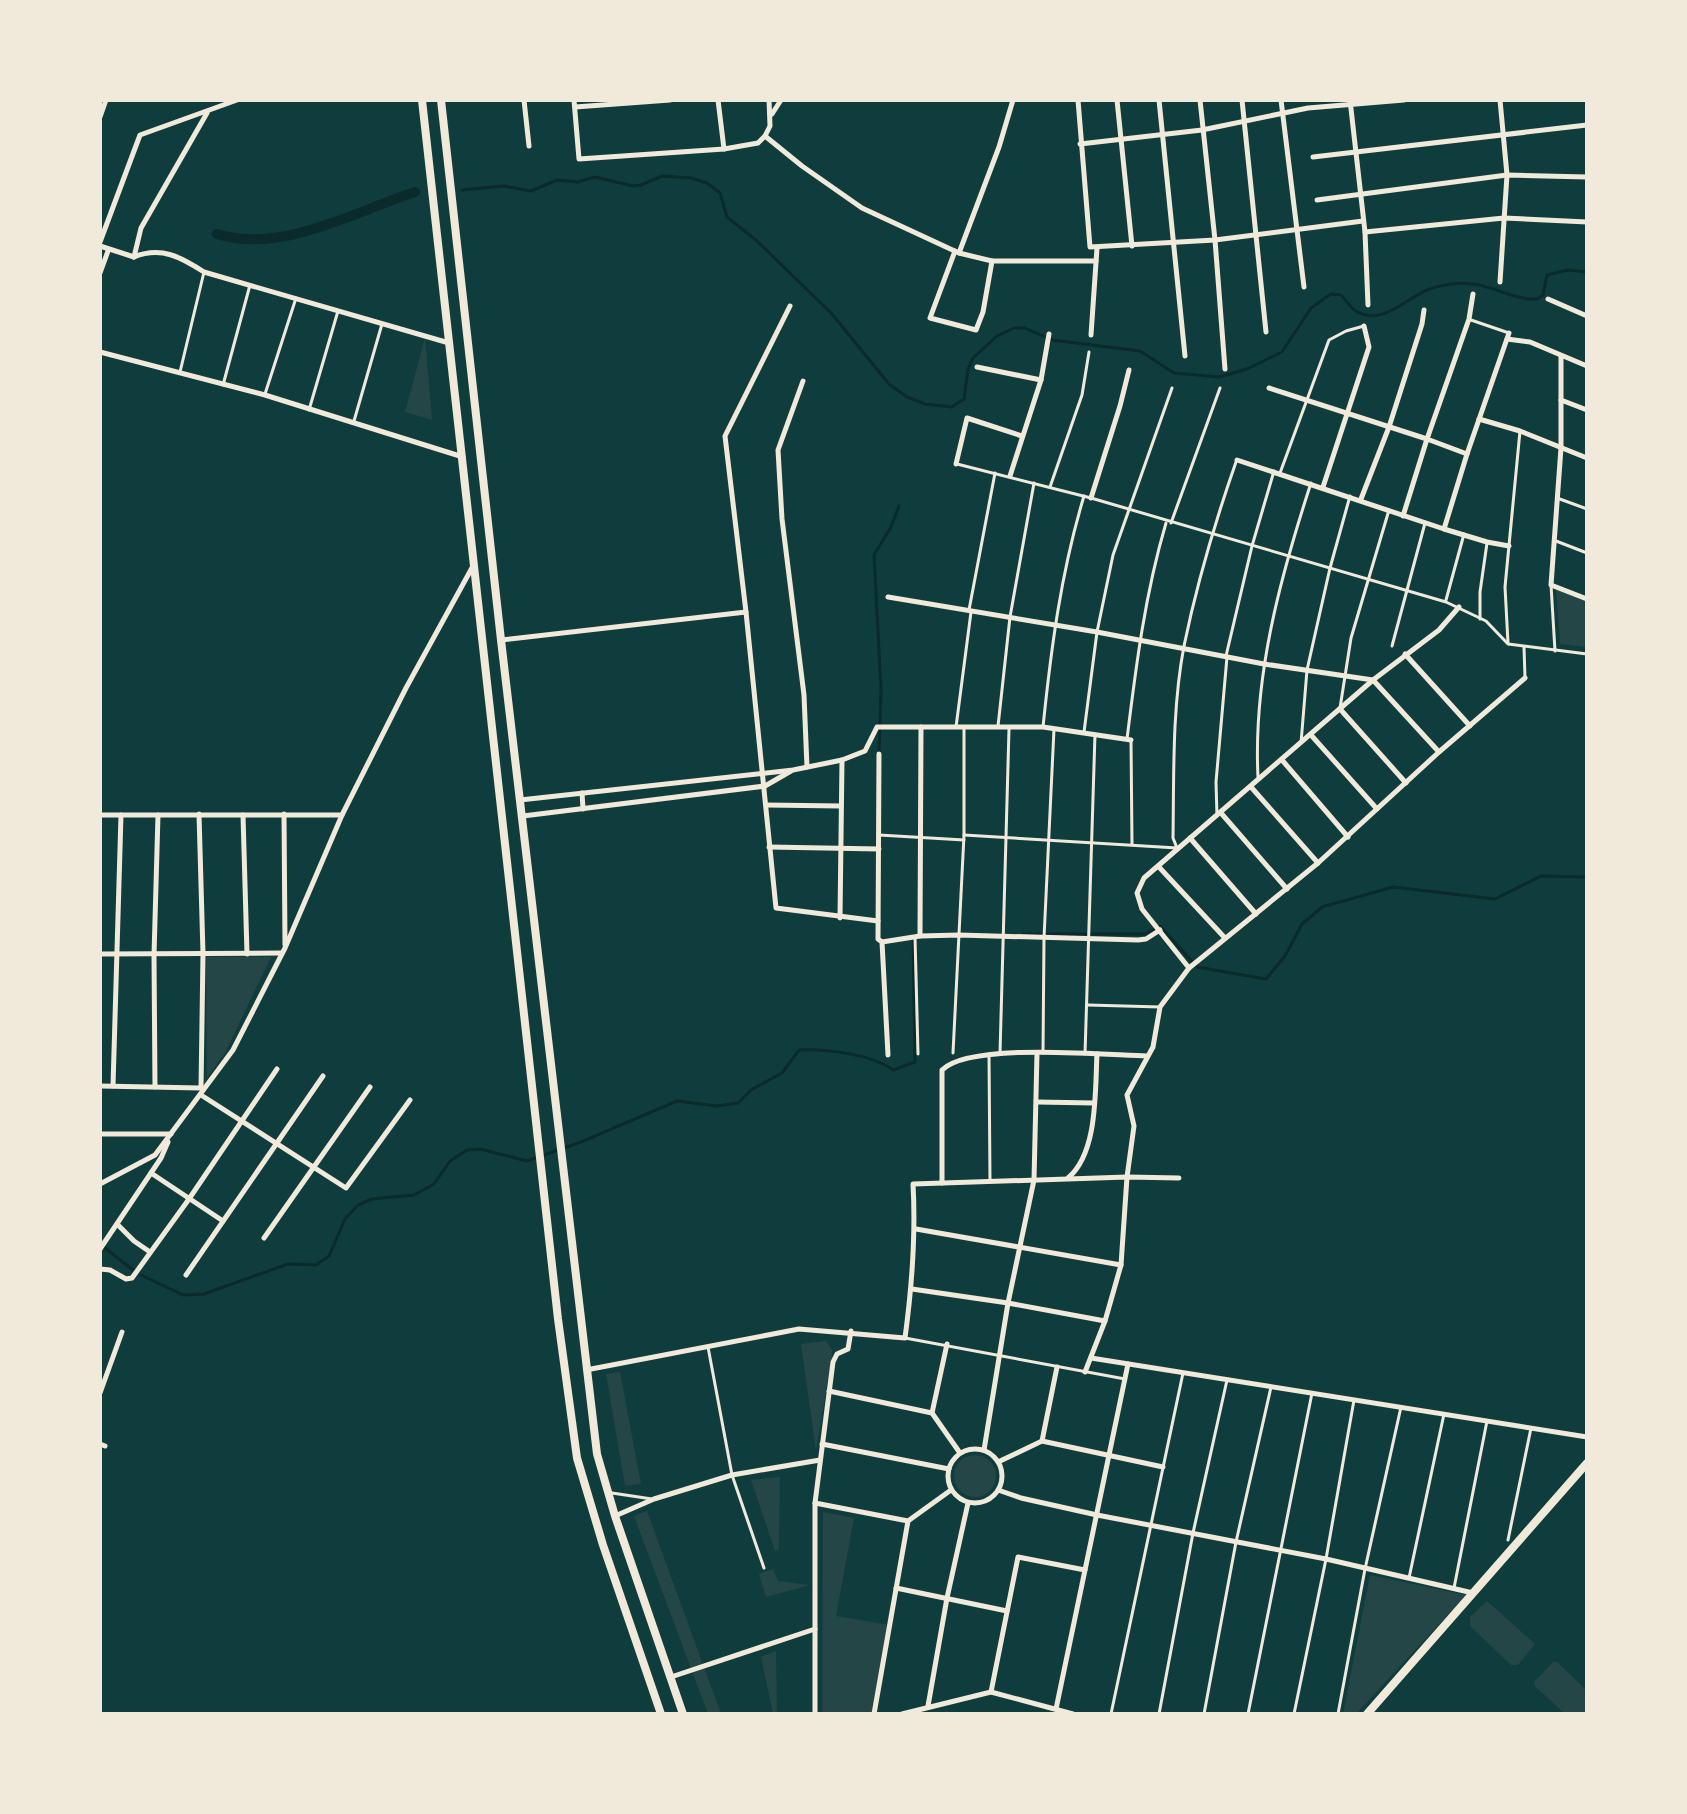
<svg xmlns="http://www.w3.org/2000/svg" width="1687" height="1814" font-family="'Nunito Sans',sans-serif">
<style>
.green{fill:#244646}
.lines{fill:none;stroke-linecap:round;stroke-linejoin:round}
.stream{stroke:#0a2a2b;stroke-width:3}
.canal{stroke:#0a2a2b;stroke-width:10}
.service{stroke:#f1e9da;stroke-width:3}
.minor{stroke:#f1e9da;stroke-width:5}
.secondary{stroke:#f1e9da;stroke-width:8}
.primary{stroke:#f1e9da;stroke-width:8}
</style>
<rect width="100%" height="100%" fill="#0f3d3e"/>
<g class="green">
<polygon points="425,338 432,420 405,412"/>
<polygon points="1556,589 1587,601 1587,647 1560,644"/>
<polygon points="206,957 271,957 225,1053 207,1078"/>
<polygon points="826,1341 832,1350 832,1356 816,1451 801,1344"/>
<polygon points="620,1372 641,1484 625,1486 606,1374"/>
<circle cx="975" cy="1476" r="21"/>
<polygon points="780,1477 779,1549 775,1551 751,1480"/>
<polygon points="647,1511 721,1714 708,1714 634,1516"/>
<polygon points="823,1512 854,1518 836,1616 889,1625 872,1714 822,1714"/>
<polygon points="773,1569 778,1581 810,1585 766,1597 759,1574"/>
<polygon points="1370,1575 1466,1595 1356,1714 1343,1714"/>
<polygon points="1487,1601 1535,1644 1518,1665 1511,1665 1470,1626 1470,1617"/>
<polygon points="776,1651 777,1714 773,1714 761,1657"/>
<polygon points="1553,1662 1557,1662 1587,1691 1587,1714 1565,1714 1535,1686 1534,1682"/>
</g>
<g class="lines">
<g class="stream">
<path d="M462,190L504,186L531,191L557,180L578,182L595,177L633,186L641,185L662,176L691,178L707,183L720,193L727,217L757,241L832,314L889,384L907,397L925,404L952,407L964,399L968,369L973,358L997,336L1014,328H1025L1052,340L1140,351L1174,373L1219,377L1247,369L1282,352L1311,308L1331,294L1341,295C1345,299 1349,305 1353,309C1380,329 1405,299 1427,290C1435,287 1443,285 1451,284C1488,279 1506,300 1537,299L1543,295L1547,275L1568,270L1587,272"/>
<polyline points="879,754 881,689 874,555 891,527 899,506"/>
<polyline points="1023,934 1145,934 1160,926 1197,967 1266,979 1285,956 1302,924 1322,907 1393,887 1495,899 1541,876 1587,877"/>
<polyline points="100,1244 133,1270"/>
<path d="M141,1275L183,1295L204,1294L288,1264L316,1265L329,1256L345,1219L358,1205L372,1199L414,1195L434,1184L450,1161L467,1150L480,1149L527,1161L581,1142L677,1101L717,1106L738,1103L751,1090L782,1073L799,1050C826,1049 872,1054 893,1070L915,1062L913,936"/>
</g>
<path class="canal" d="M217,234C281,254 354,212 415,192"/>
<g class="service">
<polyline points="1471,320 1509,333"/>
<polyline points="180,372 204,272"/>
<polyline points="223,385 250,285"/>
<polyline points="265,394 296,298"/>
<polyline points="309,410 338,311"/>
<polyline points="354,421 382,324"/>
<polyline points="957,464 1091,498 1446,602 1486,621 1508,644 1587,654"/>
<polyline points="1280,473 1329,340 1346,331 1364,326"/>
<polyline points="1050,487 1082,395 1089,352"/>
<polyline points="1557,498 1587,509"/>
<polyline points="1171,523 1220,388"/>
<polyline points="1556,541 1587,553"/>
<polyline points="1551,585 1555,651"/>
<polyline points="1446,600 1464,534"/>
<polyline points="969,610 995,473"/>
<polyline points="1480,619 1480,592 1487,543"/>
<polyline points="1508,643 1505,587 1520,431"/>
<polyline points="1392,646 1425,523"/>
<polyline points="1524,647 1525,678"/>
<polyline points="1226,656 1252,546 1274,471"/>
<polyline points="1340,708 1351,638 1389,510"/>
<polyline points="998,726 1010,617 1034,483"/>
<polyline points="956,727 971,612"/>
<path d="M1043,727C1051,649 1061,572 1084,496"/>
<polyline points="1084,732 1097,632 1113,555 1172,388"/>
<path d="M1127,739C1136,666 1145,594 1166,523"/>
<polyline points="1131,740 1132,844"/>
<polyline points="1301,743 1307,670 1330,568 1350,496"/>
<path d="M1258,777C1253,677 1280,578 1311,483"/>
<polyline points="1217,816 1216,782 1227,657"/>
<polyline points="879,835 964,840"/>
<path d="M964,835L1177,848L1173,838C1174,774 1172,709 1184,646C1197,583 1215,522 1236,462"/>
<polyline points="915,937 918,1054"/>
<polyline points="1088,1005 1160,1007"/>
<polyline points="953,1053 964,835 964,728"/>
<polyline points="1000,1053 1009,729"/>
<polyline points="1043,1053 1044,938 1054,729"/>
<polyline points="989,1054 990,1181"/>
<polyline points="1085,1054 1095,734"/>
<polyline points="905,1338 1125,1379"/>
<polyline points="708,1347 732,1475 764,1568"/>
<polyline points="612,1493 652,1499"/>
<polyline points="1508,1540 1531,1428"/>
<polyline points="1409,1578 1444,1414"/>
<polyline points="1454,1588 1487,1421"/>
<polyline points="1111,1714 1183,1373"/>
<polyline points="1159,1714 1193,1533 1227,1380"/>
<polyline points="1204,1714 1236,1542 1271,1387"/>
<polyline points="1248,1714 1312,1393"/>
<polyline points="1294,1714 1326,1559 1354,1400"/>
<polyline points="1338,1714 1365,1569 1401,1407"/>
</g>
<g class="minor">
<polyline points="524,100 529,146"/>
<polyline points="574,100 579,159 724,149 758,143 765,136 802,166 862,208 959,253 992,261 1096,261"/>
<polyline points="718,100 724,149"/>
<polyline points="1078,100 1090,247 1215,240 1363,221"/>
<polyline points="1117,100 1132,246"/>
<polyline points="1159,100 1185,356"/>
<polyline points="1200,100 1215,240 1225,369"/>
<polyline points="1242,100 1266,332"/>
<polyline points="1281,100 1304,287"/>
<polyline points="1350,100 1365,232 1368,305"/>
<polyline points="575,107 670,100"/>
<polyline points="772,114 781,100"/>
<polyline points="100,117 106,100"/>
<polyline points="765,136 770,126 769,100"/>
<polyline points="1080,144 1202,130 1308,108 1404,100"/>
<polyline points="1313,157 1587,125"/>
<polyline points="1317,200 1507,175 1587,177"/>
<polyline points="1365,232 1504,218 1587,222"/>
<polyline points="100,242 140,135 237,100"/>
<polyline points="100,246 134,257"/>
<polyline points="955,251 930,318 976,330 983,312 992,261"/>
<polyline points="959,253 999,147 1013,100"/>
<path d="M134,257C161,246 181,257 204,272L449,343"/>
<polyline points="134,257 141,228 207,113"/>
<polyline points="100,273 108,251"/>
<polyline points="1500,282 1507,175 1500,100"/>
<polyline points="1548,299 1587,316"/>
<polyline points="790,306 725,436 746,612 776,908 878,921"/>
<polyline points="1091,335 1097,248"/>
<polyline points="1507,339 1530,342 1587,366"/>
<polyline points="100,352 265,395 463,457"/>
<polyline points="1561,356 1561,448 1551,585 1587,599"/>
<polyline points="977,367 1041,380"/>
<polyline points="803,381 778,450 782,519 804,695 807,767"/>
<polyline points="1269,388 1427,439 1467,454"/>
<polyline points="1561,400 1587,410"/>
<polyline points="1479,419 1520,431 1587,458"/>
<polyline points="1237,460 1444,529 1487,542 1509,546"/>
<polyline points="956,464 967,418 1022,436"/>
<polyline points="1010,476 1041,380 1049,334"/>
<polyline points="1323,487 1369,347 1364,326"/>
<polyline points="1091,498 1120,406 1129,370"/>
<polyline points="1361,499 1389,427 1422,324 1424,310"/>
<polyline points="1403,516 1427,439 1469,319 1473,294"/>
<polyline points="1444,529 1467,454 1509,333"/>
<polyline points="888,597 1097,632 1264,664 1373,680 1439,752"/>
<polyline points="502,640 746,612"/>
<polyline points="1405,654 1470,726"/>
<polyline points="1340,709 1406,783"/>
<polyline points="1311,735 1377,809"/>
<polyline points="879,754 878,939 882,942 888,1055"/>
<polyline points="1282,760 1348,837"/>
<polyline points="1251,787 1318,863"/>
<polyline points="582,793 583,809"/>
<polyline points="520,800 793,770 842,760 865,751 877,727 1043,727 1131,740"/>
<polyline points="766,805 841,806"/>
<polyline points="1221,813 1287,889"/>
<polyline points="199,814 203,954 201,1088"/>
<polyline points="284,814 285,945"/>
<polyline points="100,815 342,815"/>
<polyline points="243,815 247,954"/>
<polyline points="523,816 765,786 791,771"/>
<polyline points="1190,838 1256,914"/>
<polyline points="769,847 879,849"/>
<polyline points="1158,866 1225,938"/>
<polyline points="840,918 842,760"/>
<polyline points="920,936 921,727"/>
<polyline points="882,942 920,936 959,935 1138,940 1146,939 1160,930"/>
<polyline points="100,954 282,953"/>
<polyline points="1189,968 1142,909 1137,893 1144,878 1373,680 1439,630 1459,607"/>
<polyline points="100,1086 200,1088"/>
<polyline points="113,1086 121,815"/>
<polyline points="155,1087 154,955 158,815"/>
<polyline points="201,1095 346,1188 410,1100"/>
<polyline points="1037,1102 1094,1103"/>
<polyline points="100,1134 171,1134"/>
<polyline points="151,1173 223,1221"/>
<path d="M1068,1178C1098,1153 1095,1091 1097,1054"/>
<path d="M942,1183V1070C970,1042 1106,1055 1147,1056"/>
<polyline points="100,1184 155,1155 233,1050 285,948 342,815 406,688 473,566"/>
<polyline points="117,1224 134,1241 150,1252"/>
<polyline points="916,1229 1121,1265"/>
<polyline points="264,1238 370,1087"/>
<polyline points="100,1249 161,1158 168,1142"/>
<polyline points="100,1269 110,1270 126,1279 132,1278 189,1199 277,1069"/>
<polyline points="186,1275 323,1076"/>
<polyline points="912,1289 1008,1303 1105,1321"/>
<polyline points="947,1344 932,1413 960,1453"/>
<polyline points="1091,1358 1587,1437"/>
<path d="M586,1370L799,1329L905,1338C912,1286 916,1236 913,1184L1127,1177L1179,1178"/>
<polyline points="1085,1372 1105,1321 1121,1265 1127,1177 1134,1126 1127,1095 1153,1047 1160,1007 1189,968 1318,863 1439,752 1525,678"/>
<polyline points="829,1391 932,1413"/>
<polyline points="100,1393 122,1332"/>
<polyline points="1042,1441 1057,1367"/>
<polyline points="100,1444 105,1446"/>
<polyline points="822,1444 949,1469"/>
<circle cx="975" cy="1476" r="27"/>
<polyline points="984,1450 1008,1303 1034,1180 1037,1053"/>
<polyline points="998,1462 1042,1441 1163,1467"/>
<polyline points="998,1490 1021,1498 1097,1515 1326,1559 1473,1593"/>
<polyline points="815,1503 908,1521"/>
<polyline points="615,1516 654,1499 732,1475 820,1460"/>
<polyline points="896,1588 1007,1611"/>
<polyline points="671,1677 815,1629"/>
<polyline points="991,1692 1018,1557 1085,1570"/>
<polyline points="928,1706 947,1598 968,1503"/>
<polyline points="1056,1709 1128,1364"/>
<polyline points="815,1714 815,1503 833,1362 837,1354 848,1349 851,1331"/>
<polyline points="874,1714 908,1521 951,1490"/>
<polyline points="902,1714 991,1692 1073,1714"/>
</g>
<polyline class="secondary" points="1367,1714 1587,1463"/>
<g class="primary">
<polyline points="422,100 558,1319 577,1458 603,1545 661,1714"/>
<polyline points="441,100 501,640 597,1454 615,1516 683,1714"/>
</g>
</g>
<rect width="1687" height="1814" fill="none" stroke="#f1e9da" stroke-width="204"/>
</svg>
